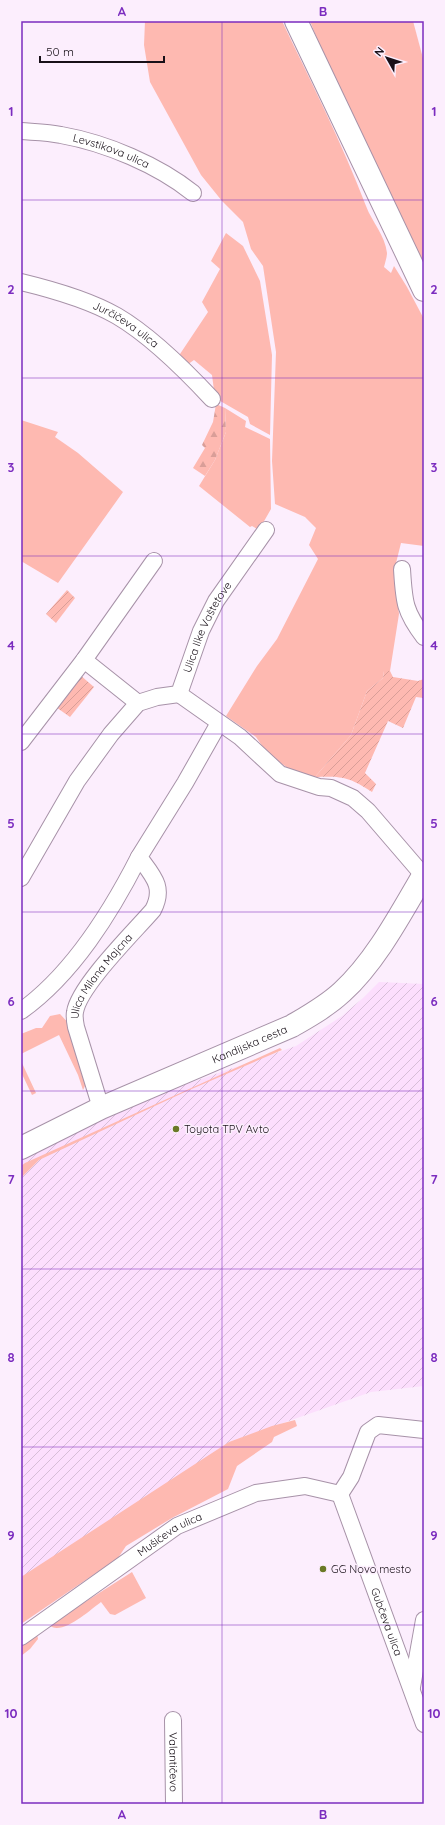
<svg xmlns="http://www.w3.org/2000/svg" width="445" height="1825" font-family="Quicksand,sans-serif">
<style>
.industrial{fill:url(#industrial-furrows)}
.grass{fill:#feb9b1}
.forest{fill:url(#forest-firs)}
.garden{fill:url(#garden-furrows)}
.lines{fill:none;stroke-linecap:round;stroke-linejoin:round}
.street-casing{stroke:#a792a8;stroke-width:18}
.secondary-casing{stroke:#a792a8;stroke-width:24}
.primary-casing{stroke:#a792a8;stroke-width:24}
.street{stroke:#fff;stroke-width:16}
.secondary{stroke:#fff;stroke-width:22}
.primary{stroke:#fff;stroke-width:22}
.grid{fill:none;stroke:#7b2cbf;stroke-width:1;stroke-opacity:0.55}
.poi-dot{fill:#6a7926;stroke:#fceefd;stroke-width:1.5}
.labels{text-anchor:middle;stroke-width:3;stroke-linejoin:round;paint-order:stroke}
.street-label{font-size:11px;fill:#181018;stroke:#fceefd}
.poi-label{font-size:11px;fill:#181018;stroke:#fceefd;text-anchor:start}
.neatline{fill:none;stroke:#7b2cbf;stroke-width:1.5}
.grid-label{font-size:13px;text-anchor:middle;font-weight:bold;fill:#7b2cbf}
</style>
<defs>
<pattern id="industrial-furrows" width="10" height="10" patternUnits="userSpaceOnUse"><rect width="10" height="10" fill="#fcdefd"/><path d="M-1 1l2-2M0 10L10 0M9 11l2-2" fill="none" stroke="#d7bdd8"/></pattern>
<pattern id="forest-firs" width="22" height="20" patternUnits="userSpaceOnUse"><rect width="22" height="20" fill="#feb9b1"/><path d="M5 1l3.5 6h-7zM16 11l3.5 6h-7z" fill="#d99e98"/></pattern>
<pattern id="garden-furrows" width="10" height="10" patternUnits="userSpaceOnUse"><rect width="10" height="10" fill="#feb9b1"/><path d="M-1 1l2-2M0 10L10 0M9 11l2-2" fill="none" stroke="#d99e98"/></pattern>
</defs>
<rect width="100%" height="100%" fill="#fceefd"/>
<polygon class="industrial" points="379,982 424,984 424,1386 371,1392 229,1442 21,1595 21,1152 155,1095 296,1046 342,1016 363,998"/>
<g class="grass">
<path d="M145,21H282C311,82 342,143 366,206C372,222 385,235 387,253C387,257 385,263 384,267L391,273L394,266L407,287L424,319V546L401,543L394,571L399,614L390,671H384L383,678L367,691L351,735L315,777L296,774L267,753L256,737L226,716L257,666L277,639L318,559L309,545L316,528L305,517L275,504L272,461L276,352L263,266L251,249L243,222L222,201L201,175L150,82L144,45Z"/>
<polygon points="310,21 413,21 424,62 424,268 318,41"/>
<polygon points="226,233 243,246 260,281 272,355 270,435 250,424 248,417 215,398 212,375 194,360 184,367 176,360 208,312 202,302 220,269 211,261"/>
<polygon points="225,408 246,421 245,427 270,439 271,509 259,530 252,526 250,527 199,486 215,460 226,432"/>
<polygon points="21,420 58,432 55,437 78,453 123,492 58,583 21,561"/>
<polygon points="60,1014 73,1028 86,1084 83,1090 78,1075 59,1035 21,1054 21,1034 36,1028 42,1028 50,1016"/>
<polygon points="280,1048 282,1050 187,1091 39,1160 21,1178 21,1166 25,1163"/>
<polygon points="21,1061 36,1093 32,1095 21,1072"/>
<polygon points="295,1420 297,1426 274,1437 272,1442 237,1466 228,1489 172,1518 126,1546 118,1558 21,1624 21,1577 229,1442 272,1426"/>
<path d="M132,1572L146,1598L115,1615L110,1614L101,1602C90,1610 61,1637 49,1625Z"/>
<polygon points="37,1634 38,1639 30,1649 21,1656 21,1645"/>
</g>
<polygon class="forest" points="216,404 225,408 226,432 215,460 205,476 193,468 205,448 202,445 213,422"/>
<g class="garden">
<polygon points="67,590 75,598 56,623 46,614"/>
<path d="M384,671H390L393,677L418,681L424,679V698L416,697L403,728L388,721L365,773L376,784L372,792C349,777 343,776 315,777L351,735L367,691L383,678Z"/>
<polygon points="80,675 94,687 70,717 53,705"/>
</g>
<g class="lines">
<defs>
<g id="street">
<path id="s1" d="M21,131C34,132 48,132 61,135C106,143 158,165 193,193"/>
<path id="s2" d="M21,282C50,289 91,301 117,316C151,336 185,370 212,399"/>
<path d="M402,569C404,601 404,611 424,637"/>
<polyline points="84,660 138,703"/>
<polyline points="179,694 240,737 280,774 319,787 331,788 353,798 368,811 423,875"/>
<polyline points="21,742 84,660 154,561"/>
<path id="s3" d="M21,878L77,781L111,734L138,703L157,697L179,694L201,631L216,601L266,530"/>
<path d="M21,1011C73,974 111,912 139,857"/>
<path id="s4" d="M101,1108L76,1027C75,1022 74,1017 75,1012C79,986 134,932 153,910C165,887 153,876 139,857L185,783L219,723"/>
<path id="s5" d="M340,1494L424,1724"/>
<polyline points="340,1494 351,1477 368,1432 378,1425 424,1430"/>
<path id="s6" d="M21,1637L177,1526L256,1493L305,1486L340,1494"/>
<polyline points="412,1687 424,1620"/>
<path id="s7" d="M173,1720L174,1804"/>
</g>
<g id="secondary">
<path id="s8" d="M21,1148L101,1108L292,1026C309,1016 327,1006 342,992C376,961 401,913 424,874"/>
</g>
<polyline id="primary" points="296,21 424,290"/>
</defs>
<use href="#street" class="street-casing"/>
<use href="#secondary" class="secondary-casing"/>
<use href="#primary" class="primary-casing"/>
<use href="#street" class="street"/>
<use href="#secondary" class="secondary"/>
<use href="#primary" class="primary"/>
</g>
<path class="grid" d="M222,21V1804M21,200H424M21,378H424M21,556H424M21,734H424M21,912H424M21,1091H424M21,1269H424M21,1447H424M21,1625H424"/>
<g class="poi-dot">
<circle cx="176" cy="1129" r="4"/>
<circle cx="323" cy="1569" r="4"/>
</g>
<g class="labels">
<g class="street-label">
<text dy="4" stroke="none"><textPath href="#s1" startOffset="93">Levstikova ulica</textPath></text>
<text dy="4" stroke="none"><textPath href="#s2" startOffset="114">Jurčičeva ulica</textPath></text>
<text dy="4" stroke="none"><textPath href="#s3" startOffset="326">Ulica Ilke Vaštetove</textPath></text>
<text dy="4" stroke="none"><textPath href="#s4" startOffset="144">Ulica Milana Majcna</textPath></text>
<text dy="4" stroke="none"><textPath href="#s8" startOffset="251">Kandijska cesta</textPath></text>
<text dy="4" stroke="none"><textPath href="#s6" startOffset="181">Mušičeva ulica</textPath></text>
<text dy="4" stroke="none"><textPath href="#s5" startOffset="136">Gubčeva ulica</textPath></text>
<text dy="4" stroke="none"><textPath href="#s7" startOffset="42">Valantičevo</textPath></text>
</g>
<g class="poi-label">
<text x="184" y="1133">Toyota TPV Avto</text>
<text x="331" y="1573">GG Novo mesto</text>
</g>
</g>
<rect width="445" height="1825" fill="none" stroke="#fceefd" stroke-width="44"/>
<g transform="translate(387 58) rotate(309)" stroke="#fceefd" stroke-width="3" paint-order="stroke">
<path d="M0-3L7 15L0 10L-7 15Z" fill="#181018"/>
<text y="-6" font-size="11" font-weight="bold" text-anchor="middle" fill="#181018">N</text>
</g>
<path d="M40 56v6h124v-6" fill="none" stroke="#181018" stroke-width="2"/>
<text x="46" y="56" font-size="12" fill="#181018" stroke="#fceefd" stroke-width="3" paint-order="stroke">50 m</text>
<rect x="22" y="22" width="401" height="1781" class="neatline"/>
<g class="grid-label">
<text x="122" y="16">A</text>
<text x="323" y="16">B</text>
<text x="11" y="116">1</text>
<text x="434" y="116">1</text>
<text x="11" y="294">2</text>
<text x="434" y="294">2</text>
<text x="11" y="472">3</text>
<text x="434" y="472">3</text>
<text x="11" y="650">4</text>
<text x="434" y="650">4</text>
<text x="11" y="828">5</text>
<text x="434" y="828">5</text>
<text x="11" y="1006">6</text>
<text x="434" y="1006">6</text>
<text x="11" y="1184">7</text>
<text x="434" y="1184">7</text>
<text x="11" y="1362">8</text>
<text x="434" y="1362">8</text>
<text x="11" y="1540">9</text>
<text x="434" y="1540">9</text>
<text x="11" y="1718">10</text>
<text x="434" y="1718">10</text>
<text x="122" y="1819">A</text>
<text x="323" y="1819">B</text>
</g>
</svg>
